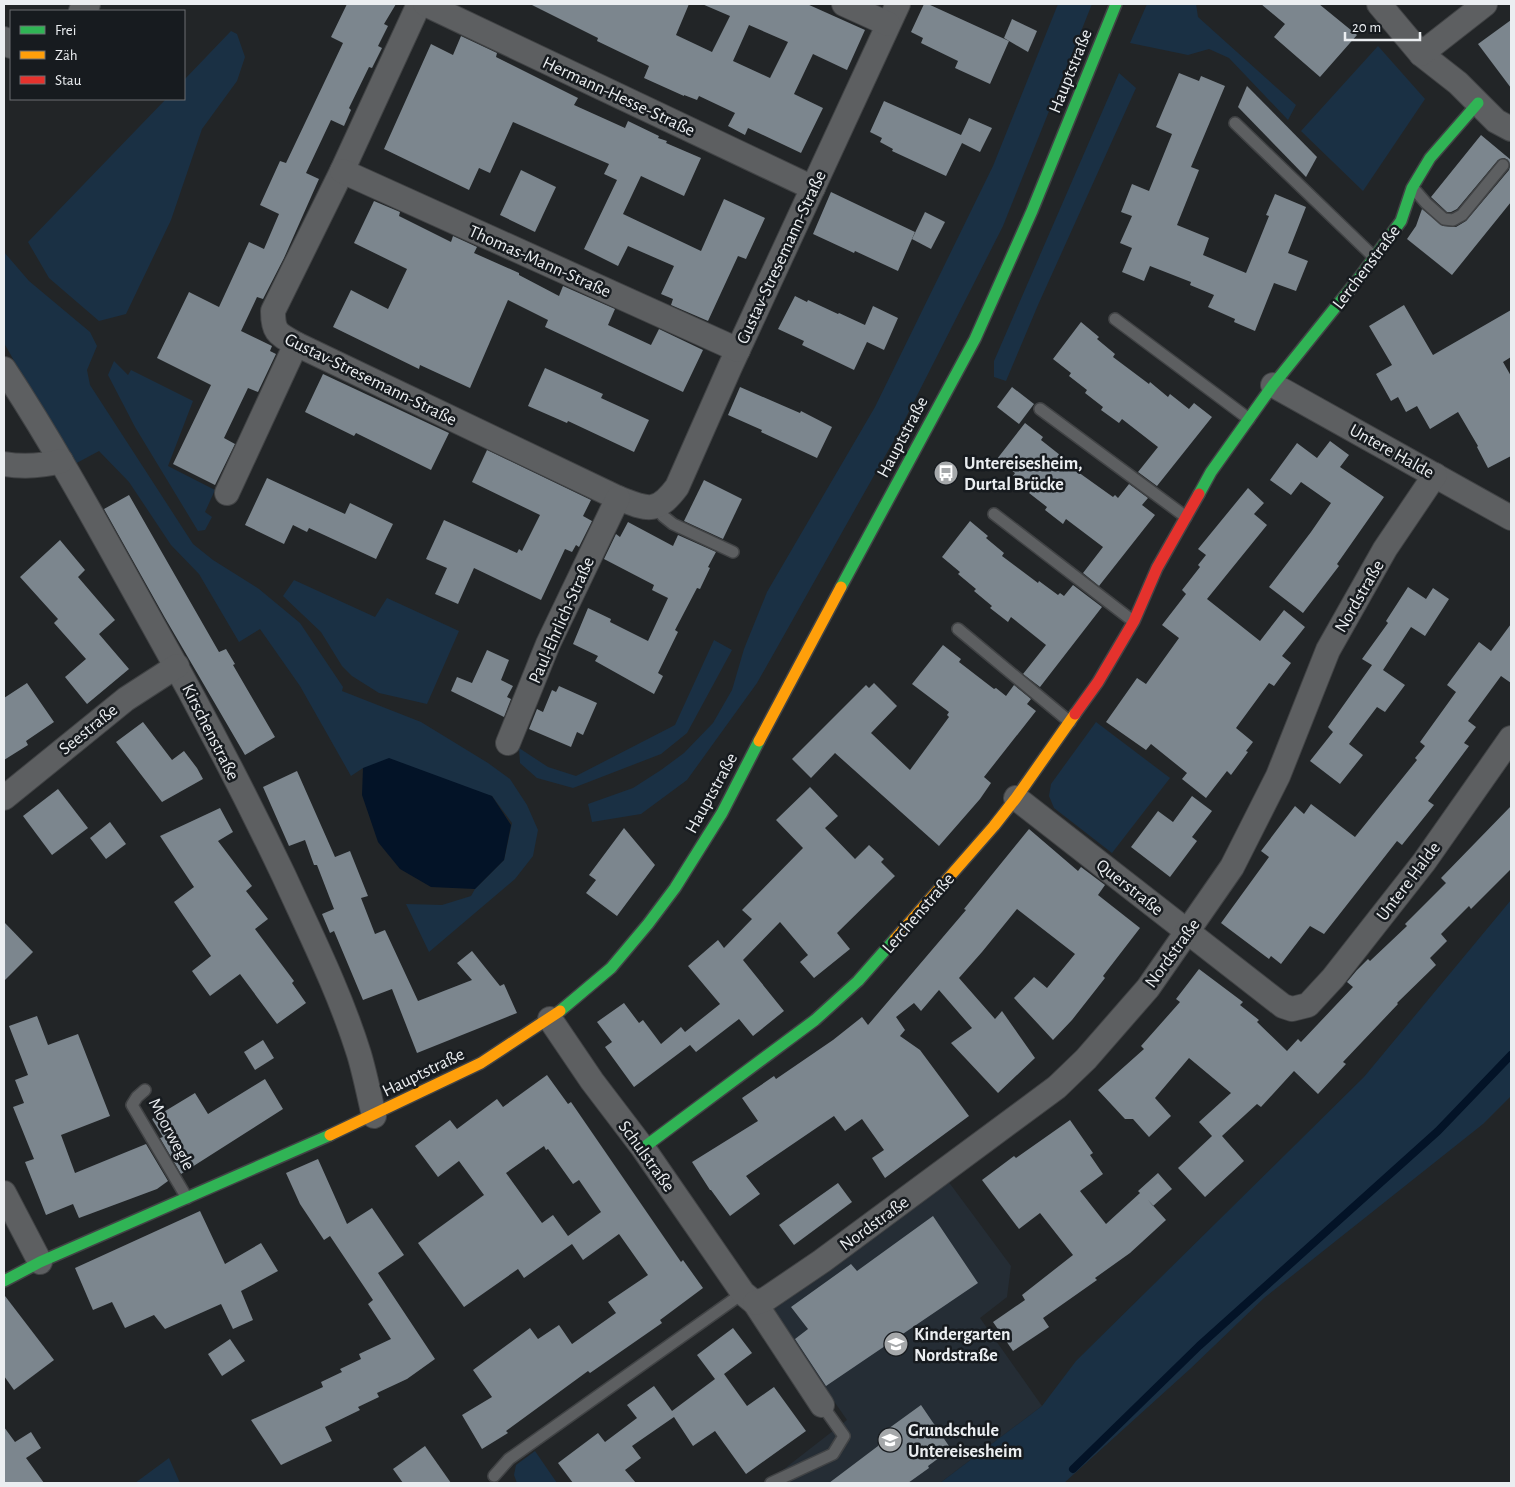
<svg xmlns="http://www.w3.org/2000/svg" width="1515" height="1487" font-family="'Alegreya Sans',sans-serif">
<style>
.built{fill:#252d35}
.green{fill:#1a3044}
.water{fill:#031327}
.lines{fill:none;stroke-linecap:round;stroke-linejoin:round}
.stream{stroke:#031327;stroke-width:8}
.building{fill:#7c868e;fill-rule:evenodd}
.lane-casing{stroke:#414345;stroke-width:14}
.street-casing{stroke:#414345;stroke-width:26}
.fast-casing{stroke:#414345;stroke-width:14}
.slow-casing{stroke:#414345;stroke-width:14}
.jam-casing{stroke:#414345;stroke-width:14}
.lane{stroke:#5d5f61;stroke-width:11}
.street{stroke:#5d5f61;stroke-width:24}
.fast{stroke:#30b455;stroke-width:11}
.slow{stroke:#ff9f0a;stroke-width:11}
.jam{stroke:#e5322d;stroke-width:11}
.labels{text-anchor:middle;stroke-width:5;stroke-linejoin:round;paint-order:stroke}
.street-label{font-size:18px;fill:#ebeef1;stroke:#171b1f}
.poi-label{font-size:18px;font-weight:bold;fill:#ebeef1;stroke:#171b1f;text-anchor:start}
</style>
<rect width="100%" height="100%" fill="#222527"/>
<polygon class="built" points="948,1181 1011,1266 1007,1297 980,1318 1042,1406 940,1483 766,1483 847,1420 771,1311"/>
<g class="green">
<polygon points="1058,4 1092,4 1003,226 898,433 757,683 687,780 641,814 592,822 588,804 633,788 661,770 684,753 713,723 732,690 744,649 767,592 875,407 993,166"/>
<polygon points="1147,4 1196,4 1198,17 1296,105 1288,120 1229,58 1209,49 1188,55 1130,43"/>
<polygon points="231,31 237,34 245,57 237,81 202,129 171,220 126,314 99,321 49,278 28,242 166,99 184,99 184,80"/>
<polygon points="1378,46 1425,99 1363,191 1301,131"/>
<polygon points="1119,73 1136,88 1038,305 1006,381 994,377 994,361"/>
<polygon points="4,252 29,281 90,332 97,346 87,370 90,385 193,544 213,560 259,589 300,623 343,687 342,691 421,722 488,763 510,779 527,805 538,830 533,856 515,879 429,952 406,904 442,905 471,896 475,889 504,860 512,823 492,796 363,768 351,776 300,686 260,629 239,642 199,574 171,545 129,482 99,451 73,465 4,343"/>
<polygon points="114,361 128,375 131,370 193,401 168,466 215,490 205,512 212,517 205,530 198,531 135,427 108,375"/>
<polygon points="294,580 375,617 387,598 459,631 427,704 379,693 352,676 342,666 321,632 283,596"/>
<polygon points="714,640 732,650 687,733 661,754 573,788 537,778 520,763 519,748 548,767 576,776 675,725"/>
<polygon points="1096,722 1170,778 1112,853 1054,808 1049,796 1051,784"/>
<polygon points="1511,900 1511,1096 1483,1124 1264,1298 1190,1369 1064,1483 940,1483 1042,1406 1076,1361 1364,1077"/>
<polygon points="535,1451 557,1483 517,1483 514,1475 516,1465"/>
<polygon points="169,1458 180,1483 135,1483"/>
</g>
<polygon class="water" points="389,758 492,796 511,825 504,860 475,889 431,887 400,869 378,842 362,795 363,768"/>
<g class="lines">
<polyline class="stream" points="1073,1469 1199,1346 1438,1131 1511,1055"/>
</g>
<g class="building">
<polygon points="347,4 396,4 384,24 388,26 378,46 382,48 372,68 369,67 349,108 351,110 344,126 331,120 306,173 319,179 284,258 263,299 257,297 241,331 272,346 270,351 276,354 258,392 248,388 224,438 235,444 215,485 173,464 211,385 157,358 189,292 219,307 249,242 264,249 279,214 260,205 280,161 286,163 343,43 331,37"/>
<path d="M530,4H689L676,35L712,52L730,16L702,4H807L865,30L847,70L813,54L794,94L823,108L801,153L748,128L745,135L728,126L735,113L699,96L697,100L684,95V96L644,78L649,66L597,41L598,38ZM749,25L788,42L770,78L733,61Z"/>
<polygon points="924,4 928,4 1009,41 990,84 955,68 958,61 921,43 923,38 911,32"/>
<polygon points="1261,4 1319,4 1357,35 1320,77 1274,37 1285,24"/>
<polygon points="1012,19 1037,31 1028,52 1004,38"/>
<polygon points="1511,20 1511,88 1478,44"/>
<polygon points="461,36 497,53 496,57 578,98 574,105 625,128 628,121 659,136 658,138 667,141 666,143 701,158 684,196 641,176 623,214 701,251 724,199 765,218 746,259 738,256 708,321 671,305 673,299 661,294 674,266 628,246 618,266 584,249 617,180 604,174 609,164 513,122 490,173 479,168 469,190 384,149 431,44 453,55"/>
<polygon points="1179,73 1199,81 1201,76 1225,86 1191,167 1199,170 1177,225 1209,238 1203,255 1246,273 1269,216 1266,215 1275,194 1306,207 1288,253 1308,261 1296,291 1274,283 1255,331 1234,322 1235,319 1208,307 1214,295 1190,285 1191,282 1150,266 1144,281 1122,272 1132,248 1120,243 1132,216 1121,212 1132,184 1149,191 1172,134 1156,127"/>
<polygon points="1247,86 1317,157 1306,177 1238,107"/>
<polygon points="884,101 961,135 969,118 992,128 980,152 962,143 946,176 892,151 893,149 880,142 882,138 870,132"/>
<polygon points="1481,135 1511,160 1511,202 1452,275 1407,239 1416,226 1422,209 1443,226 1456,227 1466,221 1509,170 1510,166 1508,160 1504,158 1498,160 1457,209 1451,212 1447,212 1431,197"/>
<polygon points="521,170 556,187 535,232 500,215"/>
<polygon points="831,192 915,232 898,271 855,251 854,253 813,234"/>
<polygon points="374,201 400,212 399,216 451,242 453,236 477,247 474,253 519,273 519,275 559,296 563,286 615,309 608,325 651,345 659,329 703,350 683,392 545,327 548,320 508,300 470,388 420,365 419,369 333,327 351,290 388,309 407,269 354,243"/>
<polygon points="925,212 945,222 931,249 912,239"/>
<polygon points="795,296 807,302 808,300 838,314 839,313 865,325 873,306 898,318 884,350 867,342 854,370 802,345 804,341 778,329"/>
<polygon points="1404,305 1433,355 1511,310 1511,357 1503,362 1511,376 1511,456 1488,468 1477,447 1478,446 1458,412 1430,429 1417,406 1406,412 1398,397 1391,401 1376,374 1392,365 1369,326"/>
<polygon points="1081,322 1099,337 1097,339 1115,354 1113,357 1149,384 1150,382 1168,397 1170,394 1189,409 1194,403 1212,417 1157,486 1138,472 1158,447 1122,419 1119,423 1101,410 1103,407 1085,393 1087,390 1069,376 1071,373 1053,359"/>
<polygon points="545,368 603,394 601,398 649,420 634,452 568,421 567,423 528,406"/>
<polygon points="323,374 449,433 431,470 356,433 354,436 305,412"/>
<polygon points="740,387 800,413 801,411 832,427 817,458 761,432 762,430 728,415"/>
<polygon points="1012,387 1034,404 1019,424 997,407"/>
<polygon points="1025,423 1043,437 1041,440 1060,455 1057,457 1113,497 1115,495 1118,498 1129,484 1148,498 1142,505 1155,515 1099,586 1083,573 1103,547 1066,519 1063,524 1045,510 1047,507 1029,493 1031,491 1013,476 1015,473 997,459"/>
<polygon points="1330,441 1349,455 1340,467 1384,497 1337,564 1339,566 1303,613 1269,587 1311,532 1331,503 1301,482 1291,495 1270,480 1297,443 1317,458"/>
<polygon points="487,450 591,500 583,516 592,521 579,547 576,545 572,552 565,549 541,600 474,568 458,604 435,594 447,568 426,559 444,520 517,553 519,549 522,551 540,515 472,482"/>
<polygon points="267,478 345,514 350,503 393,524 376,559 309,528 307,532 293,525 284,544 245,525"/>
<polygon points="704,480 742,499 723,539 684,521"/>
<polygon points="1248,488 1264,503 1254,514 1267,525 1207,599 1260,641 1284,610 1305,627 1282,656 1291,663 1274,686 1269,683 1236,728 1253,742 1246,751 1248,752 1231,775 1227,771 1206,798 1182,779 1187,773 1151,744 1146,750 1106,722 1137,678 1146,684 1179,638 1162,625 1186,594 1182,590 1200,567 1198,565 1206,555 1198,549"/>
<polygon points="129,495 219,652 226,649 235,664 233,665 275,737 245,755 165,618 104,509"/>
<polygon points="970,521 988,536 986,538 1004,553 1002,556 1038,583 1039,581 1058,595 1060,593 1064,596 1073,585 1102,607 1040,687 1023,674 1046,645 1011,617 1008,622 990,608 992,606 974,591 976,589 958,574 960,572 942,557"/>
<polygon points="628,522 673,546 678,535 716,552 708,567 710,568 700,589 697,588 675,630 678,632 658,673 663,676 654,694 595,661 598,656 573,644 588,608 611,619 610,622 648,641 668,598 652,590 654,585 604,559 616,534 620,537"/>
<polygon points="60,540 85,570 78,577 115,620 99,634 129,669 87,704 65,677 86,659 54,623 58,619 20,577"/>
<polygon points="1408,587 1426,599 1433,588 1449,599 1425,636 1411,627 1383,670 1405,685 1385,712 1377,707 1349,744 1363,755 1340,784 1310,761 1333,732 1328,727 1372,665 1362,659 1388,623 1386,621"/>
<polygon points="1511,624 1511,683 1501,676 1468,721 1476,727 1464,743 1469,746 1428,801 1434,805 1402,845 1397,841 1324,934 1310,926 1281,964 1271,956 1269,959 1221,923 1269,857 1261,851 1295,806 1304,814 1311,804 1355,837 1417,760 1415,758 1425,746 1420,742 1456,692 1447,685 1479,642 1491,651"/>
<polygon points="943,645 961,659 959,662 994,689 996,688 1006,696 1014,685 1031,699 1027,704 1036,711 984,777 991,783 980,799 939,846 835,753 811,778 792,759 866,685 869,688 874,683 897,706 871,733 910,770 949,717 947,715 949,712 912,684"/>
<polygon points="487,650 509,660 501,680 513,686 507,697 511,699 504,717 451,691 457,677 472,683"/>
<polygon points="27,683 54,722 26,741 28,745 4,760 4,698"/>
<polygon points="559,686 597,703 583,735 577,732 571,747 529,729 537,709 543,712 552,690 556,692"/>
<polygon points="143,722 172,760 184,751 197,768 203,779 162,802 116,742"/>
<polygon points="297,771 335,857 350,851 368,896 361,898 375,934 385,930 418,1001 472,980 457,963 472,951 500,986 504,984 517,1013 417,1053 392,989 363,1000 334,931 330,933 322,914 334,909 317,865 314,865 305,840 289,846 263,787"/>
<polygon points="810,787 838,816 825,828 855,859 869,845 884,859 881,862 895,876 837,933 850,949 814,978 800,962 808,955 780,922 743,960 784,1011 753,1036 739,1019 696,1052 690,1045 634,1087 605,1047 612,1042 597,1022 624,1003 639,1023 643,1020 661,1044 681,1027 685,1032 720,1004 688,966 718,940 724,948 752,919 742,910 803,848 776,820"/>
<polygon points="58,789 88,828 52,855 23,816"/>
<polygon points="1192,796 1212,811 1192,837 1197,841 1170,877 1131,847 1158,811 1173,822"/>
<polygon points="1511,806 1511,869 1471,909 1469,906 1441,934 1447,941 1430,958 1436,965 1397,1003 1398,1004 1343,1062 1346,1064 1318,1094 1294,1071 1261,1107 1257,1104 1222,1136 1244,1161 1205,1197 1178,1168 1212,1136 1199,1122 1231,1093 1189,1058 1155,1098 1171,1116 1149,1137 1133,1119 1125,1119 1098,1090 1144,1049 1141,1046 1180,1002 1176,999 1199,969 1243,1002 1240,1005 1259,1020 1257,1022 1287,1051 1298,1039 1301,1042 1353,987 1347,982 1357,970 1368,959 1370,961 1407,926 1405,924 1446,883 1441,878"/>
<polygon points="220,808 233,832 218,841 252,886 246,891 268,919 255,929 294,981 292,983 306,1003 277,1024 240,974 210,996 192,971 211,956 174,902 194,887 160,836"/>
<polygon points="110,822 126,844 106,859 90,838"/>
<polygon points="624,828 655,865 617,916 586,893 596,880 589,875"/>
<polygon points="1029,829 1078,871 1081,867 1105,885 1098,895 1140,928 1103,976 1105,978 1072,1020 1053,1040 1014,998 1034,977 1047,988 1075,954 1017,909 982,952 959,978 995,1019 1002,1011 1035,1058 998,1093 951,1043 972,1028 939,990 921,1011 914,1003 896,1017 905,1030 900,1036 920,1050 969,1116 885,1178 872,1158 884,1150 862,1119 845,1131 834,1116 746,1176 760,1194 730,1216 711,1190 710,1190 692,1162 758,1121 742,1098 774,1076 776,1079 833,1040 862,1017 868,1025 966,910 964,909"/>
<polygon points="4,922 33,952 4,981"/>
<polygon points="37,1016 48,1045 78,1034 110,1116 61,1135 75,1173 146,1144 168,1181 157,1189 79,1218 73,1204 46,1215 25,1162 34,1159 13,1107 24,1103 15,1080 28,1075 9,1026"/>
<polygon points="263,1040 274,1058 255,1070 244,1052"/>
<path d="M547,1075L568,1104L571,1102L681,1262L683,1260L703,1288L660,1320L662,1323L590,1373L588,1371L506,1431L508,1433L482,1449L462,1415L492,1397L473,1370L530,1328L538,1339L559,1325L572,1344L616,1313L608,1302L648,1275L619,1234L583,1260L572,1244L524,1278L518,1269L464,1307L418,1243L484,1195L459,1161L438,1177L415,1146L450,1120L457,1129L497,1099L503,1107ZM544,1146L546,1150L548,1149L573,1184L579,1180L601,1212L568,1236L553,1215L542,1223L506,1173Z"/>
<polygon points="265,1079 283,1109 181,1174 160,1138 163,1137 152,1119 195,1093 208,1114"/>
<polygon points="1070,1120 1093,1153 1090,1155 1103,1174 1080,1191 1106,1224 1140,1193 1138,1191 1158,1173 1172,1189 1153,1206 1148,1200 1166,1220 1130,1253 1095,1278 1097,1280 1043,1318 1049,1327 1013,1351 993,1322 1025,1300 1022,1295 1073,1255 1040,1213 1019,1229 982,1180 1014,1156 1016,1158"/>
<polygon points="318,1159 347,1224 372,1208 404,1255 378,1273 435,1359 407,1379 377,1393 379,1397 358,1407 360,1410 325,1427 332,1441 281,1465 251,1420 323,1387 321,1382 342,1372 340,1369 361,1359 359,1354 391,1339 368,1304 373,1300 330,1236 324,1240 300,1204 286,1173"/>
<polygon points="838,1183 852,1202 794,1245 779,1225"/>
<polygon points="200,1211 225,1264 261,1243 278,1271 241,1291 253,1320 233,1329 221,1304 165,1329 154,1315 125,1328 112,1302 93,1310 75,1268"/>
<polygon points="933,1216 978,1283 826,1386 795,1339 808,1329 791,1307 851,1264 857,1271"/>
<polygon points="5,1296 54,1360 14,1390 4,1376 4,1297"/>
<polygon points="733,1328 752,1353 724,1374 747,1406 774,1387 806,1431 746,1474 715,1431 693,1446 674,1417 632,1446 641,1458 625,1470 636,1483 573,1483 558,1463 598,1433 605,1442 637,1418 627,1405 654,1386 672,1411 715,1379 697,1355"/>
<polygon points="230,1339 245,1361 222,1376 208,1354"/>
<polygon points="921,1405 951,1449 928,1466 929,1468 908,1483 829,1483 878,1446 881,1434"/>
<polygon points="4,1427 15,1442 31,1432 41,1448 26,1458 44,1483 4,1483"/>
<polygon points="425,1446 451,1483 403,1483 393,1469"/>
</g>
<g class="lines">
<defs>
<g id="lane">
<polyline points="1235,123 1374,257"/>
<polyline points="1414,189 1426,203 1444,219 1453,220 1462,215 1503,165"/>
<polyline points="1115,319 1249,419"/>
<polyline points="1040,409 1186,517"/>
<polyline points="659,506 663,516 673,524 733,552"/>
<polyline points="994,514 1133,621"/>
<polyline points="958,629 1070,722"/>
<polyline points="145,1090 137,1097 132,1105 187,1198"/>
<polyline points="494,1476 509,1459 743,1293"/>
<polyline points="771,1483 833,1454 844,1436 822,1405"/>
</g>
<g id="street">
<path d="M419,4L342,171L273,311C273,333 278,334 296,344L618,498C647,509 656,515 677,487L730,367L898,4"/>
<polyline points="425,4 813,188"/>
<polyline points="844,4 888,24"/>
<polyline points="1379,4 1421,54 1458,83 1496,121 1511,129"/>
<polyline points="81,11 88,4"/>
<polyline points="4,39 11,46"/>
<polyline points="1421,54 1485,4"/>
<polyline points="342,171 738,350"/>
<path d="M4,369C58,451 104,537 152,623C199,706 243,790 284,876C311,935 340,993 359,1054C365,1074 369,1095 374,1116"/>
<polyline points="1273,385 1511,518"/>
<path d="M4,464C23,467 42,466 61,461"/>
<polyline points="227,493 296,344"/>
<polyline points="508,743 548,644 618,498"/>
<polyline points="4,798 126,699 177,666"/>
<polyline points="1016,798 1283,1006 1292,1009 1308,1005 1333,978 1424,862 1511,738"/>
<polyline points="550,1019 592,1081 643,1148 743,1293 755,1303 822,1405"/>
<polyline points="4,1193 40,1262"/>
<polyline points="755,1303 766,1299 822,1261 1057,1087 1086,1059 1148,988 1232,867 1278,776 1328,650 1385,549 1435,475"/>
</g>
<g id="fast">
<polyline points="1199,494 1211,472 1273,385 1359,278 1401,221 1412,188 1430,158 1478,103"/>
<polyline points="841,587 975,339 1032,211 1116,4"/>
<polyline points="560,1011 611,968 648,924 675,888 722,813 759,741"/>
<polyline points="643,1148 815,1020 858,981 895,939"/>
<polyline points="4,1281 40,1262 330,1135"/>
</g>
<g id="slow">
<polyline points="759,741 841,587"/>
<polyline points="895,939 994,826 1016,798 1075,714"/>
<polyline points="330,1135 481,1063 560,1011"/>
</g>
<polyline id="jam" points="1075,714 1098,682 1134,621 1157,568 1199,494"/>
</defs>
<use href="#lane" class="lane-casing"/>
<use href="#street" class="street-casing"/>
<use href="#fast" class="fast-casing"/>
<use href="#slow" class="slow-casing"/>
<use href="#jam" class="jam-casing"/>
<use href="#lane" class="lane"/>
<use href="#street" class="street"/>
<use href="#fast" class="fast"/>
<use href="#slow" class="slow"/>
<use href="#jam" class="jam"/>
</g>
<defs>
<symbol id="bus-disc" viewBox="-11 -11 22 22"><circle r="9.5" fill="#a5a8aa" stroke="#171b1f"/><path d="M-5-6H5V4H4V6H2V4H-2V6H-4V4H-5ZM-3.5-4V0h7V-4ZM-3.5 1.2v1.5H-2V1.2ZM2 1.2v1.5H3.5V1.2Z" fill="#fff"/></symbol>
<symbol id="school-disc" viewBox="-11 -11 22 22"><circle r="9.5" fill="#a5a8aa" stroke="#171b1f"/><path d="M0-5L7-2L0 1L-7-2ZM-4 1L0 2.5L4 1V4Q0 6-4 4Z" fill="#fff"/></symbol>
</defs>
<g fill-rule="evenodd">
<use href="#bus-disc" x="932" y="459" width="28" height="28"/>
<use href="#school-disc" x="882" y="1330" width="28" height="28"/>
<use href="#school-disc" x="876" y="1426" width="28" height="28"/>
</g>
<g class="labels">
<g class="street-label">
<text transform="translate(1070 71) rotate(-68)" y="6">Hauptstraße</text>
<text transform="translate(619 96) rotate(25)" y="6">Hermann-Hesse-Straße</text>
<text transform="translate(781 257) rotate(-65)" y="6">Gustav-Stresemann-Straße</text>
<text transform="translate(540 261) rotate(24)" y="6">Thomas-Mann-Straße</text>
<text transform="translate(1366 267) rotate(-53)" y="6">Lerchenstraße</text>
<text transform="translate(371 379) rotate(26)" y="6">Gustav-Stresemann-Straße</text>
<text transform="translate(902 437) rotate(-62)" y="6">Hauptstraße</text>
<text transform="translate(1392 451) rotate(29)" y="6">Untere Halde</text>
<text transform="translate(1359 596) rotate(-60)" y="6">Nordstraße</text>
<text transform="translate(561 620) rotate(-66)" y="6">Paul-Ehrlich-Straße</text>
<text transform="translate(88 729) rotate(-39)" y="6">Seestraße</text>
<text transform="translate(211 732) rotate(63)" y="6">Kirschenstraße</text>
<text transform="translate(711 793) rotate(-61)" y="6">Hauptstraße</text>
<text transform="translate(1408 881) rotate(-53)" y="6">Untere Halde</text>
<text transform="translate(1130 887) rotate(38)" y="6">Querstraße</text>
<text transform="translate(918 913) rotate(-49)" y="6">Lerchenstraße</text>
<text transform="translate(1172 953) rotate(-54)" y="6">Nordstraße</text>
<text transform="translate(423 1072) rotate(-26)" y="6">Hauptstraße</text>
<text transform="translate(172 1134) rotate(62)" y="6">Moorwegle</text>
<text transform="translate(647 1156) rotate(54)" y="6">Schulstraße</text>
<text transform="translate(874 1223) rotate(-36)" y="6">Nordstraße</text>
</g>
<g class="poi-label">
<text x="964" y="469">Untereisesheim,<tspan x="964" dy="21">Durtal Brücke</tspan></text>
<text x="914" y="1340">Kindergarten<tspan x="914" dy="21">Nordstraße</tspan></text>
<text x="908" y="1436">Grundschule<tspan x="908" dy="21">Untereisesheim</tspan></text>
</g>
</g>
<rect width="1515" height="1487" fill="none" stroke="#ebeef1" stroke-width="10"/>
<rect x="10" y="10" width="175" height="90" fill="#171b1f" stroke="#6c6f73"/>
<rect x="20" y="26" width="25" height="8" fill="#30b455" stroke="#6c6f73"/>
<text x="55" y="35" font-size="15" fill="#ebeef1">Frei</text>
<rect x="20" y="51" width="25" height="8" fill="#ff9f0a" stroke="#6c6f73"/>
<text x="55" y="60" font-size="15" fill="#ebeef1">Zäh</text>
<rect x="20" y="76" width="25" height="8" fill="#e5322d" stroke="#6c6f73"/>
<text x="55" y="85" font-size="15" fill="#ebeef1">Stau</text>
<path d="M1345 32v8h75v-8" fill="none" stroke="#ebeef1" stroke-width="2.5"/>
<text x="1352" y="32" font-size="15" fill="#ebeef1" stroke="#171b1f" stroke-width="4" paint-order="stroke">20 m</text>
</svg>
